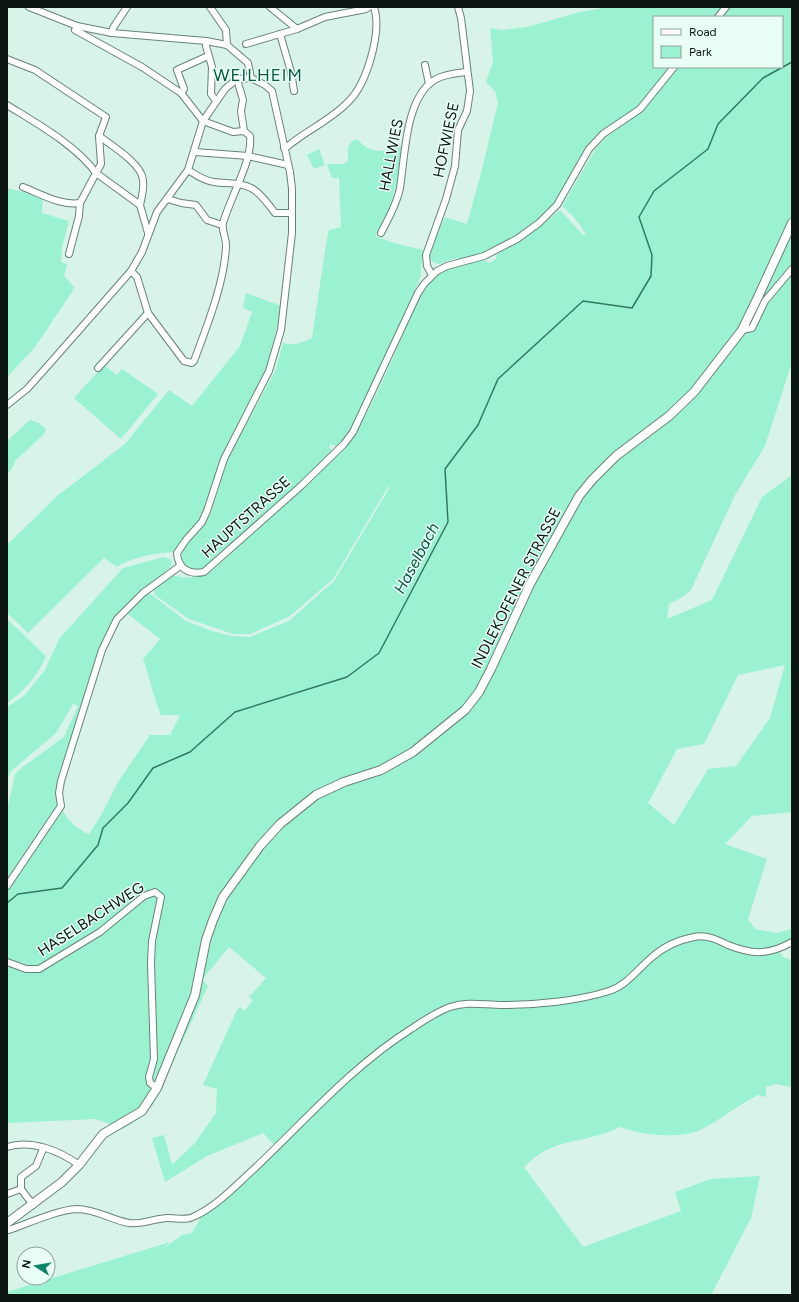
<svg xmlns="http://www.w3.org/2000/svg" width="799" height="1302" font-family="Figtree,sans-serif">
<style>
.green{fill:#9af2d1;fill-rule:evenodd}
.lines{fill:none;stroke-linecap:round;stroke-linejoin:round}
.stream{stroke:#327962;stroke-width:1.5}
.minor-casing{stroke:#698278;stroke-width:8}
.major-casing{stroke:#698278;stroke-width:10}
.minor{stroke:#fff;stroke-width:6}
.major{stroke:#fff;stroke-width:8}
.labels{text-anchor:middle;stroke-width:3;stroke-linejoin:round;paint-order:stroke}
.street-label{font-size:15px;fill:#0b1511;stroke:#e9fff6}
.water-label{font-size:16px;font-style:italic;fill:#035641;stroke:#e9fff6}
.quarter-label{font-size:17px;letter-spacing:1px;fill:#085944;stroke:#e9fff6}
</style>
<rect width="100%" height="100%" fill="#d8f3e8"/>
<g class="green">
<polygon points="722,7 713,17 654,17 654,67 671,67 639,107 617,123 600,132 589,144 555,204 537,222 514,239 482,254 462,261 456,258 439,264 434,263 429,258 430,251 445,217 467,224 481,173 498,103 495,91 486,82 493,62 490,28 502,30 527,27 580,12 604,8"/>
<path d="M729,7H792V362L765,446L735,495L691,590L681,598L669,604L667,619L712,600L762,497L792,475V812L752,816L725,844L767,859L748,919L755,929L777,933L792,929V940L777,948L783,957L792,960V1087L775,1084L766,1087V1097L758,1095C739,1104 722,1119 702,1129C682,1140 641,1135 620,1127C585,1145 555,1135 524,1167L583,1247L681,1211L675,1192L711,1179L760,1176L751,1218L711,1295H7V1292L170,1242L163,1249L182,1235L192,1233L201,1217L229,1195L278,1148L263,1133L207,1156L165,1182L152,1138L164,1135L172,1165L195,1143L216,1113L217,1089L203,1085L237,1010L240,1007L244,1011L253,1000L249,997L266,978L229,947L202,980L208,986L153,1105L142,1117L123,1129L96,1119L7,1123V811L15,774L20,769L64,737L78,706L73,704L56,733L12,770L7,779V707L24,696L45,670L59,639L123,568L164,557L172,560L171,566L166,571L123,609L99,650L57,781C56,805 66,824 89,834L103,812L118,782L150,735H170L180,715H161C153,696 150,678 143,659L160,639L128,614V611L148,592L186,621L209,630L231,636L250,637L289,621L334,581L390,487H388L333,579L290,616L250,634H233L189,619L155,595L154,586L172,575C185,579 198,578 211,572L342,452C365,422 381,385 396,351C406,330 416,292 433,278C448,266 467,264 484,260L490,263L496,259L497,254C520,241 540,227 560,210L583,235L586,234L573,216L562,206L595,150L605,138L640,113L679,67H782V17H722ZM785,665L770,718L736,766L708,769L674,825L648,803L677,749L704,744L738,675Z"/>
<path d="M353,140H358C370,154 386,153 402,146C399,182 393,204 375,236L394,243L423,250L420,278L397,333L350,433L337,447L331,444L329,447L333,452L234,542L229,544L213,558L212,563L203,570L190,571L182,563L181,556L184,548L203,527L212,510L228,459L275,371L283,343C294,346 302,343 312,338L327,238L329,230L341,227L339,178H332L327,164H344L348,161V147Z"/>
<polygon points="319,149 325,165 314,169 307,155"/>
<polygon points="7,188 43,197 42,213 69,221 62,247 61,262 67,264 64,276 74,287 72,292 35,347 7,377"/>
<path d="M246,293L281,306L270,361L264,376L238,425L204,513C195,527 183,537 175,552C157,553 133,556 117,567L104,558L28,633L7,613V545L57,496L125,444L169,390L192,406L240,346L252,312L243,308Z"/>
<polygon points="104,365 117,375 122,369 158,394 121,439 74,398"/>
<polygon points="30,420 39,423 46,429 44,434 15,461 12,469 7,474 7,441"/>
<path d="M7,619L46,656C38,676 24,691 7,703Z"/>
</g>
<g class="lines">
<polyline class="stream" points="7,903 18,894 62,888 98,845 103,828 128,803 153,768 190,752 235,712 347,677 379,653 448,522 445,469 478,425 498,379 583,301 632,308 651,276 652,255 639,217 654,191 708,149 718,124 763,78 792,62"/>
<defs>
<g id="minor">
<polyline points="29,7 77,26 112,33 206,41 227,45 248,63 251,78"/>
<polyline points="210,7 226,30 227,45"/>
<polyline points="270,7 297,29"/>
<polyline points="718,17 726,7"/>
<polyline points="77,26 75,30 142,67 181,93 203,121 233,132 244,131"/>
<polyline points="112,33 113,28 127,7"/>
<polyline points="280,34 291,72 294,91"/>
<polyline points="206,41 206,46 212,67 211,94 216,101"/>
<polyline points="246,44 297,29 325,17 366,9 369,7"/>
<polyline points="7,59 35,70 106,117 99,136 101,164 96,173 140,205 148,233"/>
<polyline points="425,65 429,84"/>
<polyline points="181,93 184,89 177,70 208,56"/>
<path d="M7,105C36,123 76,145 96,173L80,203C61,206 41,194 23,187"/>
<path d="M99,136C111,145 142,164 143,180C144,188 142,197 140,205"/>
<path d="M284,148L288,146C307,130 331,120 348,102C367,84 382,32 374,7"/>
<polyline points="195,152 248,156 288,165"/>
<path d="M188,170C196,175 204,181 214,182C226,184 239,182 251,188C260,192 269,205 275,213H292"/>
<polyline points="168,199 181,203 196,205 207,220 222,225"/>
<path d="M381,233C388,219 397,204 400,188C405,157 405,96 436,79C445,74 457,73 466,72"/>
<polyline points="69,254 79,216 80,203"/>
<path d="M131,271L137,277L148,313L184,361L192,363L194,361C207,326 224,284 226,247C227,239 221,230 223,223C230,198 253,160 250,136L244,131L241,111L243,100L237,79"/>
<polyline points="432,275 427,266 426,255 446,199 455,166 458,130 467,111 470,91 461,18 458,7"/>
<polyline points="742,330 752,328 765,301 792,269"/>
<polyline points="98,368 148,313"/>
<path d="M7,405L27,389L52,361L131,271L142,252L157,212L188,170L203,121L225,89L237,79L251,78L265,85L272,91L290,172L292,189V233L281,330L269,371L224,459L207,511L202,522L186,540L177,553C178,569 189,575 204,572L301,486L344,444L353,432L418,293L424,284L437,271L447,266L484,256L517,239L539,223L557,205L589,149L603,134L640,109L674,67"/>
<polyline points="7,886 61,806 59,793 61,781 102,650 117,619 143,593 180,566"/>
<polyline points="7,962 26,969 39,969 100,932 144,896 155,892 161,897 152,941 151,963 154,1059 149,1077 150,1083 157,1088"/>
<path d="M7,1147C31,1139 60,1151 79,1165"/>
<polyline points="21,1189 21,1177 36,1166 43,1149"/>
<polyline points="7,1194 21,1189 33,1205"/>
<path d="M7,1228L9,1230C29,1223 57,1210 77,1209C96,1209 111,1220 129,1223C143,1225 155,1218 168,1218C178,1218 186,1221 195,1216C217,1206 236,1185 254,1169C305,1121 351,1067 411,1029C423,1021 436,1012 450,1007C468,1001 484,1005 503,1005C536,1005 578,1001 609,991C627,985 637,970 651,958C663,947 678,940 694,937C706,934 718,940 728,945C753,955 769,955 792,942"/>
</g>
<polyline id="major" points="7,1223 62,1182 79,1165 103,1134 142,1111 157,1088 195,995 206,940 213,920 223,897 260,846 280,824 316,795 344,782 381,770 413,752 465,710 479,692 491,669 530,584 579,496 592,480 616,456 669,416 694,392 742,330 758,297 792,223"/>
</defs>
<use href="#minor" class="minor-casing"/>
<use href="#major" class="major-casing"/>
<use href="#minor" class="minor"/>
<use href="#major" class="major"/>
</g>
<g class="labels">
<g class="street-label">
<text transform="translate(446 140) rotate(-78)" y="5">HOFWIESE</text>
<text transform="translate(391 155) rotate(-79)" y="5">HALLWIES</text>
<text transform="translate(246 517) rotate(-42)" y="5">HAUPTSTRASSE</text>
<text transform="translate(516 588) rotate(-63)" y="5">INDLEKOFENER STRASSE</text>
<text transform="translate(91 919) rotate(-33)" y="5">HASELBACHWEG</text>
</g>
<g class="water-label">
<text transform="translate(416 558) rotate(-62)" y="6">Haselbach</text>
</g>
<g class="quarter-label">
<text x="258" y="81">WEILHEIM</text>
</g>
</g>
<rect width="799" height="1302" fill="none" stroke="#0b1511" stroke-width="16"/>
<rect x="653" y="16" width="130" height="52" fill="#e9fff6" stroke="#90a19a"/>
<rect x="661" y="29" width="20" height="6" fill="#ffffff" stroke="#90a19a"/>
<text x="689" y="36" font-size="12" fill="#0b1511">Road</text>
<rect x="661" y="46" width="20" height="12" fill="#9af2d1" stroke="#90a19a"/>
<text x="689" y="56" font-size="12" fill="#0b1511">Park</text>
<g transform="translate(36 1266) rotate(282)"><circle r="19" fill="#e9fff6" stroke="#90a19a"/>
<path d="M0-3L7 15L0 10L-7 15Z" fill="#0d8667"/>
<text y="-6" font-size="11" font-weight="bold" text-anchor="middle" fill="#0b1511">N</text>
</g>
</svg>
